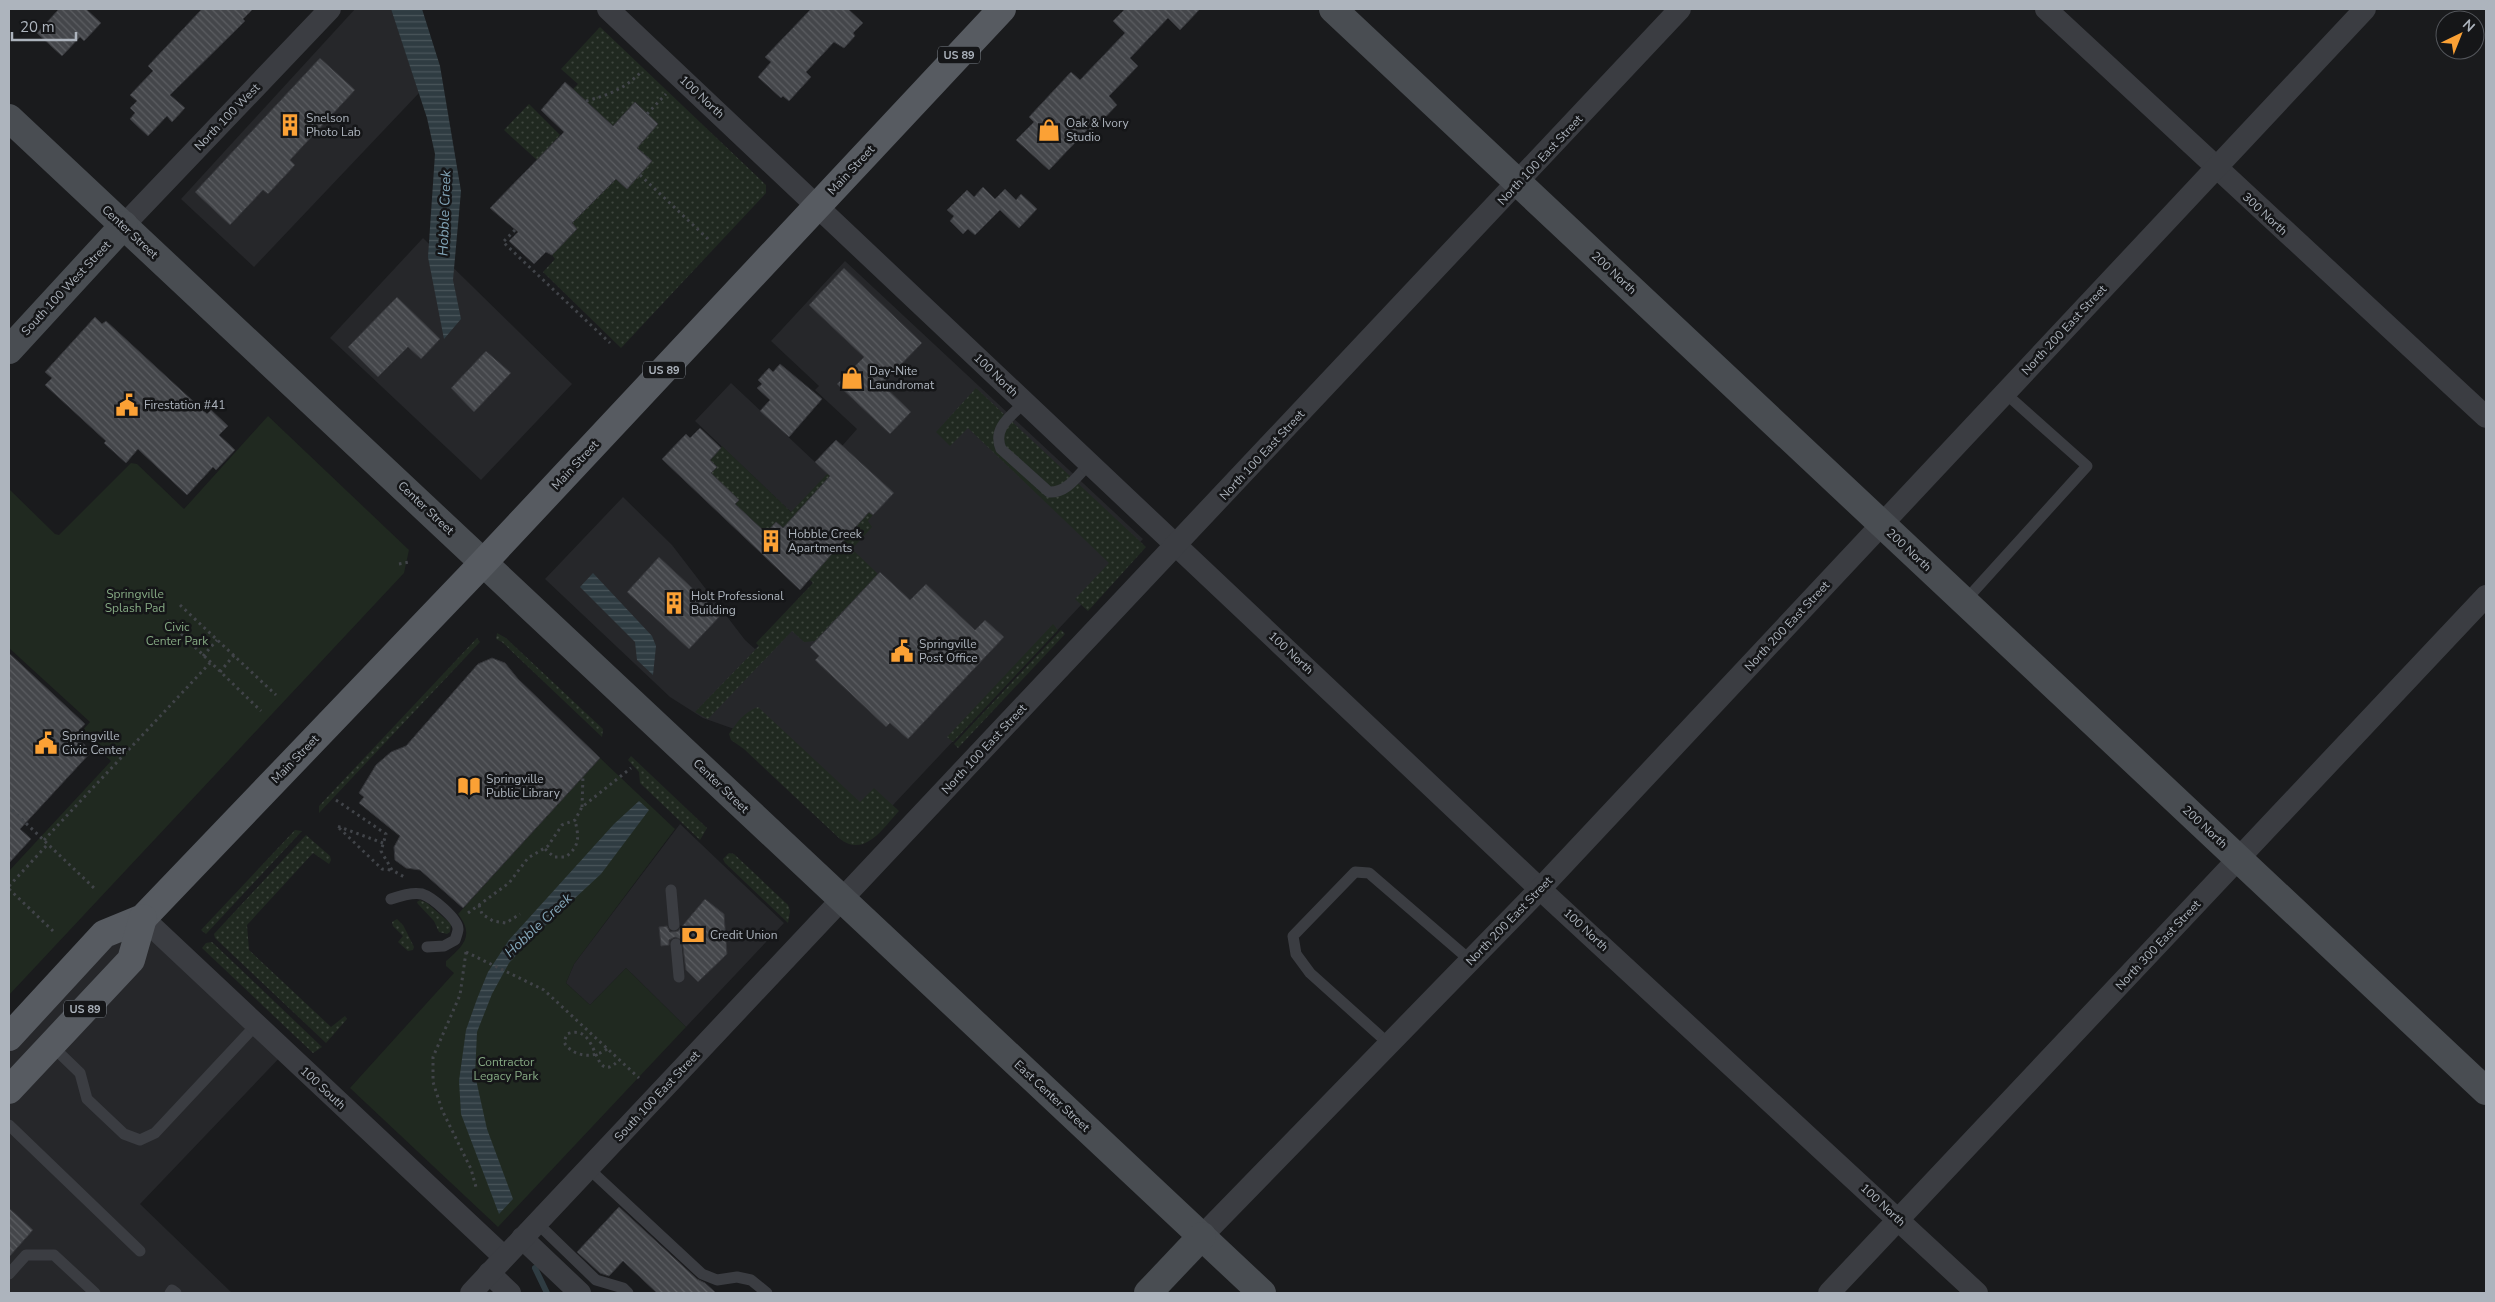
<svg xmlns="http://www.w3.org/2000/svg" width="2495" height="1302" font-family="'Nunito Sans',sans-serif">
<style>
.built{fill:#26272a}
.grass{fill:url(#grass-dots)}
.green{fill:#202920}
.water{fill:url(#water-rules)}
.lines{fill:none;stroke-linecap:round;stroke-linejoin:round}
.stream{stroke:#2f3c42;stroke-width:6}
.building{fill:url(#building-back-hatch);stroke:#343539}
.path{stroke:#414449;stroke-width:3;stroke-dasharray:2.5 4;stroke-linecap:butt}
.lane{stroke:#3b3d42;stroke-width:11}
.street{stroke:#3b3d42;stroke-width:22}
.secondary{stroke:#494d52;stroke-width:28}
.primary{stroke:#575b61;stroke-width:28}
.labels{text-anchor:middle;stroke-width:5;stroke-linejoin:round;paint-order:stroke}
.shield{fill:#151618;stroke:#7f858c;stroke-width:1}
.shield-label{font-size:11px;font-weight:bold;fill:#adb4bd}
.street-label{font-size:12px;fill:#adb4bd;stroke:#151618}
.poi-label{font-size:12px;fill:#adb4bd;stroke:#151618;text-anchor:start}
.park-label{font-size:12px;fill:#85a983;stroke:#151618}
.water-label{font-size:14px;font-style:italic;fill:#83a6b9;stroke:#151618}
</style>
<defs>
<pattern id="grass-dots" width="8" height="8" patternUnits="userSpaceOnUse" patternTransform="scale(1.25)"><rect width="8" height="8" fill="#202920"/><path d="M2 2h.1M6 6h.1" fill="none" stroke="#3e463e" stroke-width="1.8" stroke-linecap="round"/></pattern>
<pattern id="water-rules" width="6" height="5" patternUnits="userSpaceOnUse" patternTransform="scale(1.25)"><rect width="6" height="5" fill="#2f3c42"/><path d="M0 2.5h6" fill="none" stroke="#4a565b"/></pattern>
<pattern id="building-back-hatch" width="6" height="6" patternUnits="userSpaceOnUse" patternTransform="scale(1.25)"><rect width="6" height="6" fill="#44464a"/><path d="M-1 5l2 2M0 0l6 6M5-1l2 2" fill="none" stroke="#5c5e62"/></pattern>
</defs>
<rect width="100%" height="100%" fill="#1a1b1d"/>
<g class="built">
<polygon points="355,9 391,9 419,93 254,267 181,199"/>
<polygon points="423,238 572,384 481,480 330,338"/>
<polygon points="845,261 1143,539 862,838 754,736 703,718 670,697 545,579 623,497 672,545 745,640 755,649 845,563 695,421 731,383 815,462 836,440 842,446 857,429 815,390 819,386 771,341"/>
<polygon points="680,824 784,923 686,1027 626,968 590,1005 566,983 574,964"/>
<polygon points="143,918 285,1052 140,1204 232,1293 9,1293 9,1037"/>
</g>
<g class="grass">
<polygon points="600,27 766,185 766,193 621,348 543,272 555,259 552,255 577,229 572,223 616,179 627,189 637,148 573,89 578,84 561,69"/>
<polygon points="529,104 560,135 537,160 504,130"/>
<polygon points="976,388 1146,547 1088,611 1075,599 1109,563 968,428 950,446 936,432"/>
<polygon points="722,446 791,512 828,473 873,515 868,521 872,527 852,549 878,574 815,641 804,642 792,631 708,719 695,712 759,646 756,643 813,583 791,561 786,530 776,522 766,533 705,479 717,467 710,460"/>
<polygon points="1053,624 1058,630 953,742 947,737"/>
<polygon points="1061,630 1065,634 958,748 954,744"/>
<polygon points="497,633 506,638 603,729 602,737 502,642 496,639"/>
<polygon points="477,638 480,642 319,813 319,806"/>
<path d="M758,707L860,802L874,788L899,811C883,828 865,858 840,839L744,749L731,740L729,734C738,721 743,713 758,707Z"/>
<polygon points="631,756 707,828 700,840 640,783 639,772 628,760"/>
<polygon points="295,830 302,831 206,934 201,930"/>
<polygon points="306,835 330,856 331,860 329,864 313,853 247,925 249,950 331,1027 345,1016 347,1019 326,1043 215,938 214,934"/>
<polygon points="729,853 734,854 788,905 790,911 788,923 725,863 723,859"/>
<polygon points="420,900 427,903 451,924 450,932 447,934 439,932 434,921 418,904 417,902"/>
<polygon points="397,919 403,925 414,947 413,950 408,951 398,942 403,936 393,926 392,922"/>
<polygon points="212,942 322,1047 313,1053 202,948 206,943"/>
</g>
<g class="green">
<polygon points="268,416 409,550 404,573 9,995 9,871 111,761 80,733 90,722 9,648 9,489 55,534 59,535 131,463 137,464 184,509"/>
<path d="M600,758L675,829L574,964L566,983L590,1005L626,968L686,1027L498,1227L350,1088L454,973L446,966V961C463,946 475,936 458,914Z"/>
</g>
<g class="water">
<polygon points="391,9 422,9 440,66 461,191 453,280 461,319 444,339 428,257 435,154 427,118"/>
<polygon points="593,573 652,636 656,646 653,675 637,660 635,642 580,587"/>
<polygon points="639,801 649,810 601,874 533,937 509,963 492,994 477,1032 475,1075 487,1129 513,1199 499,1214 461,1114 459,1081 466,1030 477,999 488,972 509,940 614,824"/>
</g>
<g class="lines">
<polyline class="stream" points="535,1268 547,1293"/>
</g>
<g class="building">
<polygon points="59,9 86,9 101,23 84,41 80,37 62,56 37,33"/>
<polygon points="202,9 253,9 243,19 245,21 170,95 185,108 172,122 167,116 148,136 130,119 135,113 130,108 137,101 130,95 153,71 148,66"/>
<polygon points="811,9 848,9 863,23 853,33 855,36 844,48 834,42 806,72 811,77 789,101 783,96 781,98 758,77 771,62 765,57"/>
<polygon points="1125,9 1200,9 1180,30 1168,18 1130,58 1138,66 1109,96 1117,105 1091,132 1088,129 1049,170 1016,140 1034,122 1029,117 1071,72 1080,80 1125,33 1113,21"/>
<polygon points="320,58 355,90 290,160 295,165 268,194 263,190 230,225 195,192"/>
<polygon points="565,82 613,126 635,102 658,124 637,148 652,161 627,189 616,179 572,223 577,229 552,255 546,252 534,264 509,241 518,232 490,208 564,132 541,110"/>
<polygon points="983,187 995,199 1005,189 1016,200 1021,194 1037,209 1019,228 1000,210 975,235 968,229 963,234 950,221 954,216 947,210 967,190 974,197"/>
<polygon points="844,268 922,343 882,384 911,412 890,434 837,384 864,357 809,305"/>
<polygon points="397,297 440,339 421,359 408,347 378,377 348,347"/>
<polygon points="95,317 102,324 106,321 207,414 211,410 228,426 219,435 235,450 216,470 213,467 187,495 138,449 126,463 104,443 106,441 45,385 52,378 45,372"/>
<polygon points="486,351 511,373 474,412 451,388"/>
<polygon points="780,364 822,399 789,437 760,411 770,400 757,388 762,384 758,380 769,368 773,372"/>
<polygon points="700,428 721,448 710,460 717,467 711,473 739,500 735,504 766,533 776,522 783,528 830,476 815,462 836,440 894,493 873,515 869,512 800,590 662,459 686,434 690,438"/>
<polygon points="659,557 721,615 689,649 627,592"/>
<polygon points="880,572 910,600 926,584 975,630 985,620 1004,637 908,739 890,723 886,727 815,660 819,656 810,647"/>
<polygon points="9,653 85,724 74,736 92,751 20,829 31,839 9,863"/>
<polygon points="492,658 505,663 518,679 600,758 463,908 420,870 406,868 395,860 394,847 400,836 359,803 364,797 359,793 376,765 391,752 406,746 478,664"/>
<polygon points="705,899 724,914 727,954 698,982 686,970 682,940 675,937 669,940 669,945 661,946 659,927 667,926 670,932 678,931"/>
<polygon points="619,1207 697,1279 705,1283 716,1293 657,1293 623,1261 609,1276 600,1273 577,1252"/>
<polygon points="9,1208 33,1230 9,1257"/>
</g>
<g class="lines">
<g class="path">
<path d="M586,101C609,95 626,88 642,71"/>
<polyline points="647,114 666,94"/>
<polyline points="640,175 708,239"/>
<polyline points="515,230 503,242 610,343"/>
<polyline points="399,564 409,562"/>
<polyline points="180,605 276,695"/>
<polyline points="167,620 261,711"/>
<polyline points="203,656 217,640"/>
<polyline points="220,672 234,655"/>
<polyline points="336,800 386,834 381,851 392,870 406,878"/>
<polyline points="582,807 583,776"/>
<polyline points="12,810 94,888"/>
<polyline points="44,840 210,663"/>
<polyline points="383,843 337,826 382,869 391,870"/>
<path d="M545,849L554,857H566C580,845 579,838 575,820"/>
<polyline points="9,886 48,844"/>
<polyline points="9,889 53,931"/>
<polyline points="479,905 482,914 493,921 506,923 520,914"/>
<polyline points="468,913 509,883 528,858 548,846 562,825 575,820 582,807 631,768"/>
<polyline points="466,952 460,995 433,1057 433,1082 442,1110 471,1169 476,1187"/>
<polyline points="466,952 544,990 639,1078"/>
<path d="M607,1049C594,1059 572,1057 564,1042L567,1034C601,1021 591,1089 619,1060"/>
</g>
<g class="lane">
<path d="M1025,402C1011,416 992,428 1001,449L1049,492C1067,493 1077,476 1089,464"/>
<polyline points="1964,602 2087,466 2005,393"/>
<polyline points="671,890 674,925"/>
<path d="M391,899C400,896 412,892 422,894C432,897 458,919 458,929C458,932 456,937 455,940L444,946L427,947"/>
<polyline points="676,944 679,977"/>
<polyline points="1389,1044 1310,973 1296,954 1293,936 1355,872 1369,873 1471,961"/>
<polyline points="51,1045 80,1073 87,1099 124,1134 140,1140 155,1133 256,1025"/>
<polyline points="9,1125 140,1251"/>
<polyline points="588,1168 702,1274 717,1280 737,1277 751,1280 767,1293"/>
<polyline points="537,1223 596,1280 623,1288 628,1293"/>
<polyline points="9,1274 26,1255 54,1255 95,1293"/>
<polyline points="170,1293 172,1290 176,1293"/>
</g>
<g class="street">
<polyline points="608,9 1540,889 1977,1293"/>
<polyline points="2046,9 2486,417"/>
<polyline points="124,225 330,9"/>
<polyline points="143,918 504,1257"/>
<polyline points="1202,1236 1540,889 2365,9"/>
<polyline points="522,1238 580,1293"/>
<polyline points="489,1273 510,1293"/>
<polyline points="471,1293 1680,9"/>
<polyline points="1829,1293 2486,596"/>
</g>
<g class="secondary">
<polyline points="1333,9 2486,1091"/>
<polyline points="9,118 1262,1293"/>
<polyline points="9,350 124,225"/>
<polyline points="1148,1293 1202,1236"/>
</g>
<g class="primary">
<polyline points="9,1037 104,934 143,918 483,563 1002,9"/>
<polyline points="9,1090 131,960 143,918"/>
</g>
</g>
<defs>
<symbol id="building-bare" viewBox="-9 -9 18 18"><path d="M-4-6H4V6H1V3H-1V6H-4ZM-2.5-4.3h1.7v1.8h-1.7ZM.8-4.3h1.7v1.8H.8ZM-2.5-1h1.7V.8h-1.7ZM.8-1h1.7V.8H.8Z" fill="#fba135" stroke="#151618" stroke-width="2.5" paint-order="stroke"/></symbol>
<symbol id="shop-bare" viewBox="-9 -9 18 18"><path d="M-5-2.5h2.3a2.7 3.5 0 0 1 5.4 0H5L5.5 6h-11ZM-1.5-2.5h3a1.5 2.3 0 0 0-3 0Z" fill="#fba135" stroke="#151618" stroke-width="2.5" paint-order="stroke"/></symbol>
<symbol id="civic-bare" viewBox="-9 -9 18 18"><path d="M-.6-6.5H3V-4.5H.6V-3L4-1V1h2V6H-6V1h2V-1L-.6-3ZM-1.2 2.5V6h2.4V2.5Z" fill="#fba135" stroke="#151618" stroke-width="2.5" paint-order="stroke"/></symbol>
<symbol id="library-bare" viewBox="-9 -9 18 18"><path d="M-6-4Q-3-5.5-.7-3.5V5Q-3 3-6 4ZM6-4Q3-5.5 .7-3.5V5Q3 3 6 4Z" fill="#fba135" stroke="#151618" stroke-width="2.5" paint-order="stroke"/></symbol>
<symbol id="bank-bare" viewBox="-9 -9 18 18"><path d="M-6-4H6V4H-6ZM0-2.3a2.3 2.3 0 1 0 0 4.6a2.3 2.3 0 1 0 0-4.6Z" fill="#fba135" stroke="#151618" stroke-width="2.5" paint-order="stroke"/></symbol>
</defs>
<g fill-rule="evenodd">
<use href="#building-bare" x="274" y="109" width="32" height="32"/>
<use href="#shop-bare" x="1033" y="114" width="32" height="32"/>
<use href="#shop-bare" x="836" y="362" width="32" height="32"/>
<use href="#civic-bare" x="111" y="389" width="32" height="32"/>
<use href="#building-bare" x="755" y="525" width="32" height="32"/>
<use href="#building-bare" x="658" y="587" width="32" height="32"/>
<use href="#civic-bare" x="886" y="635" width="32" height="32"/>
<use href="#civic-bare" x="30" y="727" width="32" height="32"/>
<use href="#library-bare" x="453" y="770" width="32" height="32"/>
<use href="#bank-bare" x="677" y="919" width="32" height="32"/>
</g>
<g class="labels">
<g class="shield">
<rect x="938" y="46.5" width="42" height="17" rx="4"/>
<rect x="643" y="361.5" width="42" height="17" rx="4"/>
<rect x="64" y="1000.5" width="42" height="17" rx="4"/>
</g>
<g class="shield-label">
<text x="959" y="59">US 89</text>
<text x="664" y="374">US 89</text>
<text x="85" y="1013">US 89</text>
</g>
<g class="street-label">
<text transform="translate(702 97) rotate(43)" y="4">100 North</text>
<text transform="translate(227 117) rotate(-46)" y="4">North 100 West</text>
<text transform="translate(1540 160) rotate(-47)" y="4">North 100 East Street</text>
<text transform="translate(851 170) rotate(-47)" y="4">Main Street</text>
<text transform="translate(2265 214) rotate(43)" y="4">300 North</text>
<text transform="translate(130 232) rotate(43)" y="4">Center Street</text>
<text transform="translate(1614 273) rotate(43)" y="4">200 North</text>
<text transform="translate(66 288) rotate(-47)" y="4">South 100 West Street</text>
<text transform="translate(2064 330) rotate(-47)" y="4">North 200 East Street</text>
<text transform="translate(996 375) rotate(44)" y="4">100 North</text>
<text transform="translate(1262 455) rotate(-47)" y="4">North 100 East Street</text>
<text transform="translate(575 465) rotate(-47)" y="4">Main Street</text>
<text transform="translate(426 508) rotate(43)" y="4">Center Street</text>
<text transform="translate(1909 550) rotate(43)" y="4">200 North</text>
<text transform="translate(1787 626) rotate(-47)" y="4">North 200 East Street</text>
<text transform="translate(1291 653) rotate(43)" y="4">100 North</text>
<text transform="translate(984 749) rotate(-47)" y="4">North 100 East Street</text>
<text transform="translate(295 759) rotate(-46)" y="4">Main Street</text>
<text transform="translate(721 786) rotate(44)" y="4">Center Street</text>
<text transform="translate(2205 827) rotate(43)" y="4">200 North</text>
<text transform="translate(1509 921) rotate(-46)" y="4">North 200 East Street</text>
<text transform="translate(1586 930) rotate(43)" y="4">100 North</text>
<text transform="translate(2158 945) rotate(-47)" y="4">North 300 East Street</text>
<text transform="translate(323 1088) rotate(43)" y="4">100 South</text>
<text transform="translate(657 1096) rotate(-47)" y="4">South 100 East Street</text>
<text transform="translate(1052 1096) rotate(43)" y="4">East Center Street</text>
<text transform="translate(1883 1205) rotate(43)" y="4">100 North</text>
</g>
<g class="poi-label">
<text x="306" y="122">Snelson<tspan x="306" dy="14">Photo Lab</tspan></text>
<text x="1066" y="127">Oak &amp; Ivory<tspan x="1066" dy="14">Studio</tspan></text>
<text x="869" y="375">Day-Nite<tspan x="869" dy="14">Laundromat</tspan></text>
<text x="144" y="409">Firestation #41</text>
<text x="788" y="538">Hobble Creek<tspan x="788" dy="14">Apartments</tspan></text>
<text x="691" y="600">Holt Professional<tspan x="691" dy="14">Building</tspan></text>
<text x="919" y="648">Springville<tspan x="919" dy="14">Post Office</tspan></text>
<text x="62" y="740">Springville<tspan x="62" dy="14">Civic Center</tspan></text>
<text x="486" y="783">Springville<tspan x="486" dy="14">Public Library</tspan></text>
<text x="710" y="939">Credit Union</text>
</g>
<g class="park-label">
<text x="135" y="598">Springville<tspan x="135" dy="14">Splash Pad</tspan></text>
<text x="177" y="631">Civic<tspan x="177" dy="14">Center Park</tspan></text>
<text x="506" y="1066">Contractor<tspan x="506" dy="14">Legacy Park</tspan></text>
</g>
<g class="water-label">
<text transform="translate(444 213) rotate(-88)" y="5">Hobble Creek</text>
<text transform="translate(538 925) rotate(-43)" y="5">Hobble Creek</text>
</g>
</g>
<rect width="2495" height="1302" fill="none" stroke="#adb4bd" stroke-width="20"/>
<g transform="translate(2460 35) rotate(43)"><circle r="24" fill="#151618" stroke="#52555a"/>
<path d="M0-4L9 19L0 12L-9 19Z" fill="#fba135"/>
<text y="-8" font-size="14" font-weight="bold" text-anchor="middle" fill="#adb4bd">N</text>
</g>
<path d="M12 32v8h64v-8" fill="none" stroke="#adb4bd" stroke-width="2.5"/>
<text x="20" y="32" font-size="15" fill="#adb4bd" stroke="#151618" stroke-width="4" paint-order="stroke">20 m</text>
</svg>
